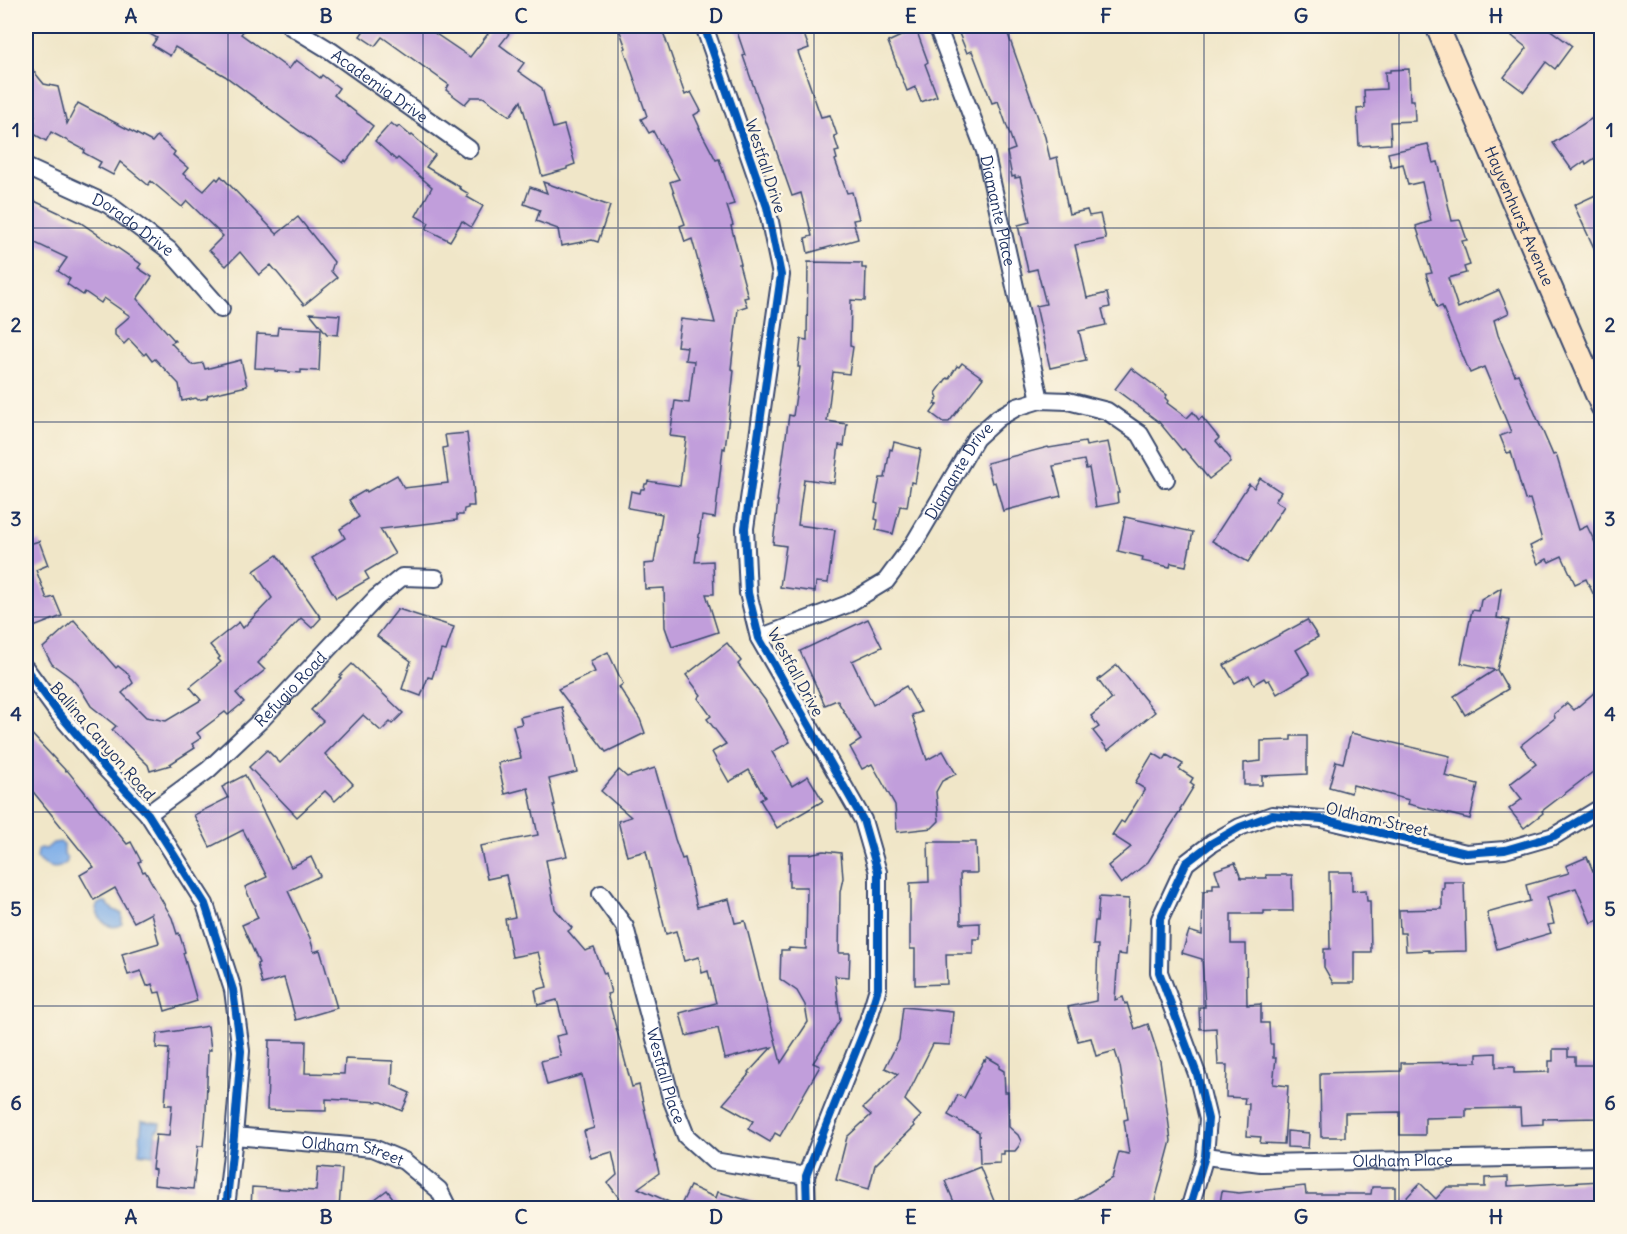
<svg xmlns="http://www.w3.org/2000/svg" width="1627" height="1234" font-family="Delius,sans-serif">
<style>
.water{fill:#7dade8;stroke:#4c6ea3;stroke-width:1.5}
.building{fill:#c19edb}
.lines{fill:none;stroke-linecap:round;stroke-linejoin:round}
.street-casing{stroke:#3b4a6e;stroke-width:20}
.secondary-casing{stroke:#3b4a6e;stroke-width:26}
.street{stroke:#fff;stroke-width:16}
.secondary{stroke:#fde5c5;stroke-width:22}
.cycleway-casing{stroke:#fcf5e5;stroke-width:11}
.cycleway{stroke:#0057b8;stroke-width:8}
.grid{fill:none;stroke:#1b2f5e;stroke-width:1.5;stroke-opacity:0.55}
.labels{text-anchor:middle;stroke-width:5;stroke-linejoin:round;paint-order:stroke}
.street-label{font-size:16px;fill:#1b2f5e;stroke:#fcf5e5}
.neatline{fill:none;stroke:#1b2f5e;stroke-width:2}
.grid-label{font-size:20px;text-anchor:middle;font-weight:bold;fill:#1b2f5e}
</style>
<rect width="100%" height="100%" fill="#fcf5e5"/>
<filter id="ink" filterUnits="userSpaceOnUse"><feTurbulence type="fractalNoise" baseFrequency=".0167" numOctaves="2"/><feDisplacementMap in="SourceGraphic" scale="12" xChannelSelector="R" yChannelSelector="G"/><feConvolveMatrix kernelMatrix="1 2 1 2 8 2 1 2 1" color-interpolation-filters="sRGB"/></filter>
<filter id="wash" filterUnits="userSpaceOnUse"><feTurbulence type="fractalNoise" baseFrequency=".008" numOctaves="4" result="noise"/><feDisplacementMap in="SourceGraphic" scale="24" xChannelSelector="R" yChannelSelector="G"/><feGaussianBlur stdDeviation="1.35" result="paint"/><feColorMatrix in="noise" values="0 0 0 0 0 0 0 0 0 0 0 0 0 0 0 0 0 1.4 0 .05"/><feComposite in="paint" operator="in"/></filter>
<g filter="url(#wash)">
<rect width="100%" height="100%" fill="#f0e6c8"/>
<g class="water">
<path d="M60,842L64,844V855L67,858V862C57,872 46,868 37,858L38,850L41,848L46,849L53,843Z"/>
<path d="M103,902H106L112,909L122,914V924C110,932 99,921 96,908L98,904Z"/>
<polygon points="142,1121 160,1123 159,1130 156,1130 153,1155 139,1153"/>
</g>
<g id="blocks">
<g class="building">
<polygon points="136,26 247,26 241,34 289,69 296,60 320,78 322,75 339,88 334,95 373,126 346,162 345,160 343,163 225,76 175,47 170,56 152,45 157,38"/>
<polygon points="366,26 424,26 470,57 494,26 515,26 500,45 524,63 518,71 542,88 553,128 564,125 575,164 567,167 567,169 542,176 521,101 510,116 483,97 471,97 465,104 446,90 449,85 382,37 375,46 360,36 367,26"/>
<polygon points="618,26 661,26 685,95 691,92 701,111 694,115 700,128 699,128 716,160 719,159 734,204 727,206 733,225 731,226 741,264 739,264 748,297 744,298 747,306 738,309 731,369 734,370 730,408 725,449 723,448 715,518 702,516 695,562 713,561 714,594 706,594 718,632 672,647 665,627 664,588 645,589 644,564 654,563 662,514 628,508 631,491 640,493 641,489 644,489 645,484 647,484 648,481 680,486 686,438 670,436 675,401 689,403 694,361 685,360 687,347 677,346 681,319 715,323 692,239 685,242 680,226 685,224 670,182 679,179 653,131 649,133 641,119 647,116 624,49 626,48"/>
<polygon points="735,26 801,26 809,48 798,52 821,117 830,115 837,135 834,136 839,151 835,152 837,159 835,160 847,193 852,192 859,219 853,220 858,239 808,253 805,238 812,236 801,193 792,196 743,56 745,55"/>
<polygon points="956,26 1005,26 1045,137 1050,159 1057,157 1069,214 1087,210 1089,216 1100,214 1106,239 1075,245 1087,298 1107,293 1110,307 1102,309 1106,325 1079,331 1086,360 1050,368 1036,306 1046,304 1037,269 1028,271 1018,225 1030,222 1020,177 1015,178 1015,176 1012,177 1007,152 1015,149 998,101 992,103 972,51 967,53"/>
<polygon points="1520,26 1545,26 1572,46 1555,69 1546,62 1524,92 1504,77 1527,48 1512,36"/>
<polygon points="916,29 928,62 925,64 937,96 921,102 915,87 907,91 888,42"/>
<polygon points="26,62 44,84 58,87 67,124 78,103 152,142 157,136 175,152 173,155 188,168 183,174 204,191 216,178 218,180 221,176 277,234 298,217 334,262 331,271 337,278 304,305 271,265 259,275 240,252 226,266 209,250 223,236 187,201 182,207 151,181 148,185 120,162 113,175 98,167 101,162 84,153 85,150 51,132 46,141 27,130 35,116 26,111"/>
<polygon points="1409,69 1410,100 1414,100 1415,121 1390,122 1391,144 1359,146 1357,109 1365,108 1364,90 1386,89 1385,72 1390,72 1390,70"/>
<polygon points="1602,112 1602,153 1586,164 1585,161 1572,170 1553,143"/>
<polygon points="391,123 397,128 399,126 411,136 412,135 435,155 426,167 460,187 459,188 469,194 467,197 483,206 471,227 462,221 450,241 426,229 429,223 416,216 432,187 398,158 396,160 375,141"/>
<polygon points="1428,144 1433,163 1438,162 1452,221 1460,220 1467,240 1462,241 1470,265 1464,267 1466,273 1448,278 1458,308 1499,290 1509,313 1494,320 1498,335 1515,375 1518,374 1553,455 1556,454 1579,530 1587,526 1602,557 1602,612 1586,579 1575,584 1562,556 1549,562 1547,559 1538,564 1530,546 1542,540 1530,499 1525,500 1511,452 1507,453 1500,436 1511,432 1484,367 1470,373 1442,306 1437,308 1426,274 1432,273 1416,226 1431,221 1422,182 1408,185 1403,164 1391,167 1388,153"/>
<polygon points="543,182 610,206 598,242 592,240 561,246 558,229 536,221 540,210 524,204 530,187 547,193"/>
<polygon points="1602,192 1602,265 1574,205"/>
<polygon points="26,197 81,223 141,264 138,268 152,277 137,299 175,341 171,343 192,365 203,363 205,369 241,360 247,386 208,395 207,398 198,400 196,398 182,401 179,384 155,359 152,361 146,353 144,355 129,339 124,344 115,335 115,329 130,316 104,298 101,303 85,292 83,295 67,284 70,279 58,271 67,258 31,241 33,237 26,234"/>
<polygon points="808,262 862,263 862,268 866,268 865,301 851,300 850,346 853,347 849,374 833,372 827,421 847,424 844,446 839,445 834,483 804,479 798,525 835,530 828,583 816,582 815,592 780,587 786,546 773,544 778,501 777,501 789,415 793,416 800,367 798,367 801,339 807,340"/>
<polygon points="310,313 340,315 338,335 327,334"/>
<polygon points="278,327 321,329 319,371 301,370 301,373 275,371 275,369 255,368 257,334 277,335"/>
<polygon points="962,363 983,378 949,422 943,422 931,413 937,405 934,404 938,398 936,393 947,378 949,379 957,366 959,367"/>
<polygon points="1131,368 1167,395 1165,398 1168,401 1167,403 1187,418 1193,412 1199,420 1202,417 1219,438 1216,441 1230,458 1230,463 1209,479 1184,449 1182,450 1159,422 1115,389"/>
<polygon points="467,433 474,494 473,494 474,506 468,506 468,508 464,509 463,515 457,515 457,520 380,529 395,554 365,572 369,579 336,598 312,558 345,538 340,529 359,517 349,500 366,490 367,492 397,475 404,488 448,483 443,448 447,447 445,435"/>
<polygon points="894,442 921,449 915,483 911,482 907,507 900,506 893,534 876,530 878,520 875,519 878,504 875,503 880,478 885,478 890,449 892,450"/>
<polygon points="1085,442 1086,446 1108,442 1119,493 1117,493 1118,503 1096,507 1089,468 1086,469 1084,460 1053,466 1061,496 1003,511 995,482 992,483 987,463 1048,447 1049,448"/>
<polygon points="1260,478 1281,492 1275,501 1284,506 1248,562 1212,541 1249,484 1254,488"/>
<polygon points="1125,517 1193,532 1186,566 1171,563 1170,567 1142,561 1143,557 1118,551"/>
<polygon points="39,541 48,565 36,570 47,599 54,597 62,616 26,630 26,545"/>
<polygon points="277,555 321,618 312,628 301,618 258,663 265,670 236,693 244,702 228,715 225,712 197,733 201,738 192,744 195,748 170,764 171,765 150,771 148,765 112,730 116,726 91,706 80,688 71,678 52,664 43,648 74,620 116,668 118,666 128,674 133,683 122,693 146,717 166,721 201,700 190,687 221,662 218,659 220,657 210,645 239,622 243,628 272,598 254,571"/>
<polygon points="1501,588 1497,618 1509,620 1497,670 1508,689 1465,715 1454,696 1495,670 1461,663 1472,610 1479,611 1481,600"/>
<polygon points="398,609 454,627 446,651 441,650 432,678 428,677 421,696 402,689 411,661 377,636"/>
<polygon points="868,619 882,647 852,661 873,705 906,686 921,712 912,715 927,760 943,751 956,774 942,781 936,792 939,821 932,828 897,832 895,805 872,764 862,769 850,747 861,740 837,700 825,705 800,651"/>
<polygon points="1307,620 1318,637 1296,650 1310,674 1277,694 1269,680 1266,681 1264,678 1254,684 1249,675 1235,683 1224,665"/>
<polygon points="727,643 741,661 738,664 765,700 790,742 772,752 792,786 808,776 823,801 777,828 760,800 765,797 749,770 729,782 712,752 726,744 707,719 711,716 698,698 701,695 686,675"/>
<polygon points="608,652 623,684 619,687 640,719 645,733 606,752 558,689 595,672 590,661"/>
<polygon points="352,664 403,713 392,724 390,722 381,731 363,715 325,754 353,784 335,801 325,791 297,817 249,767 267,750 280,763 323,721 311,710 341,678 339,677"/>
<polygon points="1117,665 1155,712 1108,750 1093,731 1099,727 1091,716 1112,699 1098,680"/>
<polygon points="1602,686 1602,765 1542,811 1543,813 1524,828 1509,809 1522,799 1510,784 1536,764 1521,745 1555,718 1554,714 1567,703 1574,710"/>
<polygon points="562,707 577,772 549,779 555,805 553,805 567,856 546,860 555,909 572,928 568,931 585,951 594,948 604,974 606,973 611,993 607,994 632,1087 639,1085 659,1173 638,1188 680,1207 690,1186 716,1198 718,1192 762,1204 762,1209 627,1209 608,1183 617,1175 612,1152 591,1158 584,1131 594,1128 582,1075 547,1085 541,1061 561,1056 556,1036 566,1034 557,1000 538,1005 535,990 547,987 538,952 512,957 505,919 515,917 506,875 487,879 480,846 538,835 528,788 505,794 498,763 521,758 513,726 522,724 520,717"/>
<polygon points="26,728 66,771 67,770 127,844 131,842 141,861 138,862 143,872 145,871 172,918 177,934 179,933 185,952 183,953 197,1001 165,1011 160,992 155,993 152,984 147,986 141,971 128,975 122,954 159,943 151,913 134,922 115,888 94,900 80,875 94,867 26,783"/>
<polygon points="1351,733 1450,756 1445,776 1478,784 1470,819 1408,804 1409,800 1353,785 1351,793 1329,787 1336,761 1343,763"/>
<polygon points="1291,736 1307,736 1307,774 1262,776 1262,785 1244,785 1244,763 1261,761 1261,741 1291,740"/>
<polygon points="1153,753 1164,760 1167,755 1183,764 1179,769 1193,778 1190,783 1194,786 1180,809 1181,810 1148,862 1121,884 1108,866 1131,847 1112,835 1121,821 1124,823 1145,789 1135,783"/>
<polygon points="655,768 675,839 682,859 685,858 697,907 729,899 735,923 745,921 781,1063 808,1022 805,1005 797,991 780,979 781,950 789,950 789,948 806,949 807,887 789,887 789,854 809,854 824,851 841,853 843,878 840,892 839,953 850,953 849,977 835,976 840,1020 813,1063 820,1066 797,1106 780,1136 775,1133 770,1142 748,1129 753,1121 723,1104 750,1073 749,1072 772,1047 725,1059 718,1028 686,1036 680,1013 716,1003 708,971 702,973 699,957 684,961 676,931 666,934 646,851 627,856 618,821 631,817 601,791 619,770 627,777"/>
<polygon points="245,775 291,867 311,857 320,876 288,891 310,938 314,952 320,950 337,1008 296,1020 284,978 262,984 257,964 259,963 242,925 258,918 245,887 267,877 243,830 210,847 194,815 228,798 222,787"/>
<polygon points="928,842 976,842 977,873 960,873 961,924 980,923 980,939 973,939 973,954 946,954 947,984 915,985 915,949 910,949 910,883 929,882"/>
<polygon points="1587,857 1593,871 1602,868 1602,919 1591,923 1576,888 1547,897 1554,924 1548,925 1551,933 1497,949 1487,913 1530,901 1526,885 1569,873 1566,866"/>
<polygon points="1235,863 1241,878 1267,878 1266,875 1292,875 1293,911 1264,911 1264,914 1231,914 1231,944 1246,944 1247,1005 1261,1004 1261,1023 1269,1023 1270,1044 1273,1044 1273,1058 1276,1058 1273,1084 1288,1086 1284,1144 1260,1143 1261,1137 1247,1136 1249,1104 1244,1104 1245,1098 1226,1097 1227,1065 1218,1065 1216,1028 1200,1029 1199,1007 1205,1007 1202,959 1182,953 1189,931 1202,935 1203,892 1208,891 1208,889 1213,889 1213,884 1220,884 1215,870"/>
<polygon points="1329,872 1352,872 1352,891 1366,890 1367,901 1370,901 1371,952 1354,952 1354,983 1333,983 1324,967 1324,949 1330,949"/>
<polygon points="1444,882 1464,882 1466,951 1429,952 1429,950 1406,951 1405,933 1400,933 1399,910 1442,909 1442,889 1444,889"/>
<polygon points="1099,897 1129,899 1126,955 1118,954 1115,1000 1123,997 1125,1004 1127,1003 1135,1029 1148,1024 1160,1061 1166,1102 1171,1141 1155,1201 1148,1209 1062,1209 1112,1178 1119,1152 1129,1154 1124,1120 1128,1119 1120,1066 1115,1051 1096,1056 1091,1038 1078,1041 1068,1007 1096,1001 1098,945 1093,945 1095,921 1097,921"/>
<polygon points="903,1007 953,1012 950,1045 933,1044 905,1100 921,1116 913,1124 915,1126 875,1165 869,1189 836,1180 847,1137 871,1115 863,1108 898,1074 885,1068 899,1040"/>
<polygon points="208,1026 211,1050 208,1050 206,1111 203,1146 198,1146 193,1189 154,1185 155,1170 152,1169 156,1135 169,1136 172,1105 165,1105 169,1049 156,1048 157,1034"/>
<polygon points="269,1040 306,1041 305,1073 344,1074 345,1059 393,1061 392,1085 410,1093 402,1111 382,1102 326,1099 326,1111 267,1110"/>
<polygon points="1553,1049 1568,1049 1568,1057 1575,1057 1575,1065 1602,1065 1602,1118 1543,1119 1543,1124 1521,1125 1520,1108 1466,1109 1466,1117 1425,1118 1425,1135 1400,1135 1400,1112 1345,1113 1345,1137 1321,1137 1320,1073 1401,1071 1401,1063 1477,1062 1477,1054 1496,1053 1496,1067 1514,1067 1514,1073 1549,1072 1549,1061 1553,1061"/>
<polygon points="987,1057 999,1064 999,1068 1004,1071 1005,1092 1008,1092 1009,1127 1018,1135 1021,1141 1019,1146 1015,1151 1004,1151 1004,1154 1000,1154 1000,1163 980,1164 979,1132 948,1115 958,1095 964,1098 984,1060 985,1061"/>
<polygon points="1287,1131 1309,1133 1308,1148 1287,1147"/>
<polygon points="318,1167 342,1169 339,1209 251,1209 252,1187 316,1191"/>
<polygon points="980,1167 994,1201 991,1203 993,1209 957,1209 945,1181"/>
<polygon points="1508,1177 1508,1186 1602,1181 1602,1209 1396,1209 1420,1183 1436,1199 1447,1187 1485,1187 1485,1178"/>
<polygon points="1305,1186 1306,1194 1371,1194 1372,1187 1395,1187 1395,1209 1219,1209 1222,1191 1239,1193"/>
<polygon points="387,1190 401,1209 362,1209"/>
</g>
</g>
</g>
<g filter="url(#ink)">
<use href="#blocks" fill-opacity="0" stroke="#3b4a6e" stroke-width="1.5"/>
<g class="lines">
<defs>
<g id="street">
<path id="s1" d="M290,26L331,51L469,149"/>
<polyline points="704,26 767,207 781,275 745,528 748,593 759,638 863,820 878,872 878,988 868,1021 806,1176 807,1208"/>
<path id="s2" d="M937,26L985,151L1040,400"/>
<path id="s3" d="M26,167L109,205L169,250L221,309"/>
<path id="s4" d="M759,638L848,604L886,581L914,543L976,438L998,418L1017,407L1040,400L1068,401L1107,411L1140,434L1166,479"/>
<polyline points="26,669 56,710 105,768 148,814 205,904 233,990 241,1051 234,1136 226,1208"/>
<path id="s5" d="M148,814L208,770L262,719L376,598L402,577L436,578"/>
<path id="s6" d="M601,894L625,927L671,1098L686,1136L714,1161L806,1176"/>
<path id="s7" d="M234,1136L373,1148L404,1161L439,1190L448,1208"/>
<path id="s8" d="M1205,1156L1261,1163L1602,1156"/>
<polyline points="1188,1208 1191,1203 1205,1156 1208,1119 1197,1074 1159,972 1160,919 1186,863 1212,843 1240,827 1272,815 1322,819 1466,853 1505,850 1554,836 1602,807"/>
</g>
<g id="secondary">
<path id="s9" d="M1437,26L1602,406"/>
</g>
</defs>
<use href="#street" class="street-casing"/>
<use href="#secondary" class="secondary-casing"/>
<use href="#street" class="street"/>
<use href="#secondary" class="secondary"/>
<defs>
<g id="cycleway">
<polyline points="704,26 767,207 781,275 745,528 748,593 759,638 863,820 878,872 878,988 868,1021 806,1176 807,1208"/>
<polyline points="26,669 56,710 105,768 148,814 205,904 233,990 241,1051 234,1136 226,1208"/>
<polyline points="1188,1208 1191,1203 1205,1156 1208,1119 1197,1074 1159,972 1160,919 1186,863 1212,843 1240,827 1272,815 1322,819 1466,853 1505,850 1554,836 1602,807"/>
</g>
</defs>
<use href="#cycleway" class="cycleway-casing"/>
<use href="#cycleway" class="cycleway"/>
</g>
</g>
<path class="grid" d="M228,26V1208M423,26V1208M618,26V1208M814,26V1208M1009,26V1208M1204,26V1208M1399,26V1208M26,228H1602M26,422H1602M26,617H1602M26,812H1602M26,1006H1602"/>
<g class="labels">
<g class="street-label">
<text dy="6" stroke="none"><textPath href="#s1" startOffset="108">Academia Drive</textPath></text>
<text transform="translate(766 166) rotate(72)" y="6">Westfall Drive</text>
<text dy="6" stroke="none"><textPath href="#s2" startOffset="195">Diamante Place</textPath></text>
<text dy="6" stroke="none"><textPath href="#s9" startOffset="207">Hayvenhurst Avenue</textPath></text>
<text dy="6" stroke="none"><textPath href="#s3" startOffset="122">Dorado Drive</textPath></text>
<text dy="6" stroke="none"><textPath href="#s4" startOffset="272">Diamante Drive</textPath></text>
<text transform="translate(796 672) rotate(61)" y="6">Westfall Drive</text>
<text dy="6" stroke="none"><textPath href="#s5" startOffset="190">Refugio Road</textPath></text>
<text transform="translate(103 741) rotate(49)" y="6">Ballina Canyon Road</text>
<text transform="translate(1377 819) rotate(13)" y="6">Oldham Street</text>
<text dy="6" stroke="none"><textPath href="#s6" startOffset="195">Westfall Place</textPath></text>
<text dy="6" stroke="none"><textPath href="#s7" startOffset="120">Oldham Street</textPath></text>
<text dy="6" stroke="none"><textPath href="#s8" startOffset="198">Oldham Place</textPath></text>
</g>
</g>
<rect width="1627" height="1234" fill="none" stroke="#fcf5e5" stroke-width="66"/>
<rect x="33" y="33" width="1561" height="1168" class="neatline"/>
<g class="grid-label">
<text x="131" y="23">A</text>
<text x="326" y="23">B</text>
<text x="521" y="23">C</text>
<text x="716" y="23">D</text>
<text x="911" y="23">E</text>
<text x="1106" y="23">F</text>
<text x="1301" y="23">G</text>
<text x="1496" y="23">H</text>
<text x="16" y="137">1</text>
<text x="1610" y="137">1</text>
<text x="16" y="332">2</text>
<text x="1610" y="332">2</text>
<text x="16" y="526">3</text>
<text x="1610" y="526">3</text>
<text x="16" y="721">4</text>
<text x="1610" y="721">4</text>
<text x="16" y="916">5</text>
<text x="1610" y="916">5</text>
<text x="16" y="1110">6</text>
<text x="1610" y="1110">6</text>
<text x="131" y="1224">A</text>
<text x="326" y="1224">B</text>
<text x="521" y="1224">C</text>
<text x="716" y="1224">D</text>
<text x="911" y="1224">E</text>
<text x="1106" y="1224">F</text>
<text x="1301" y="1224">G</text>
<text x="1496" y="1224">H</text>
</g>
</svg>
